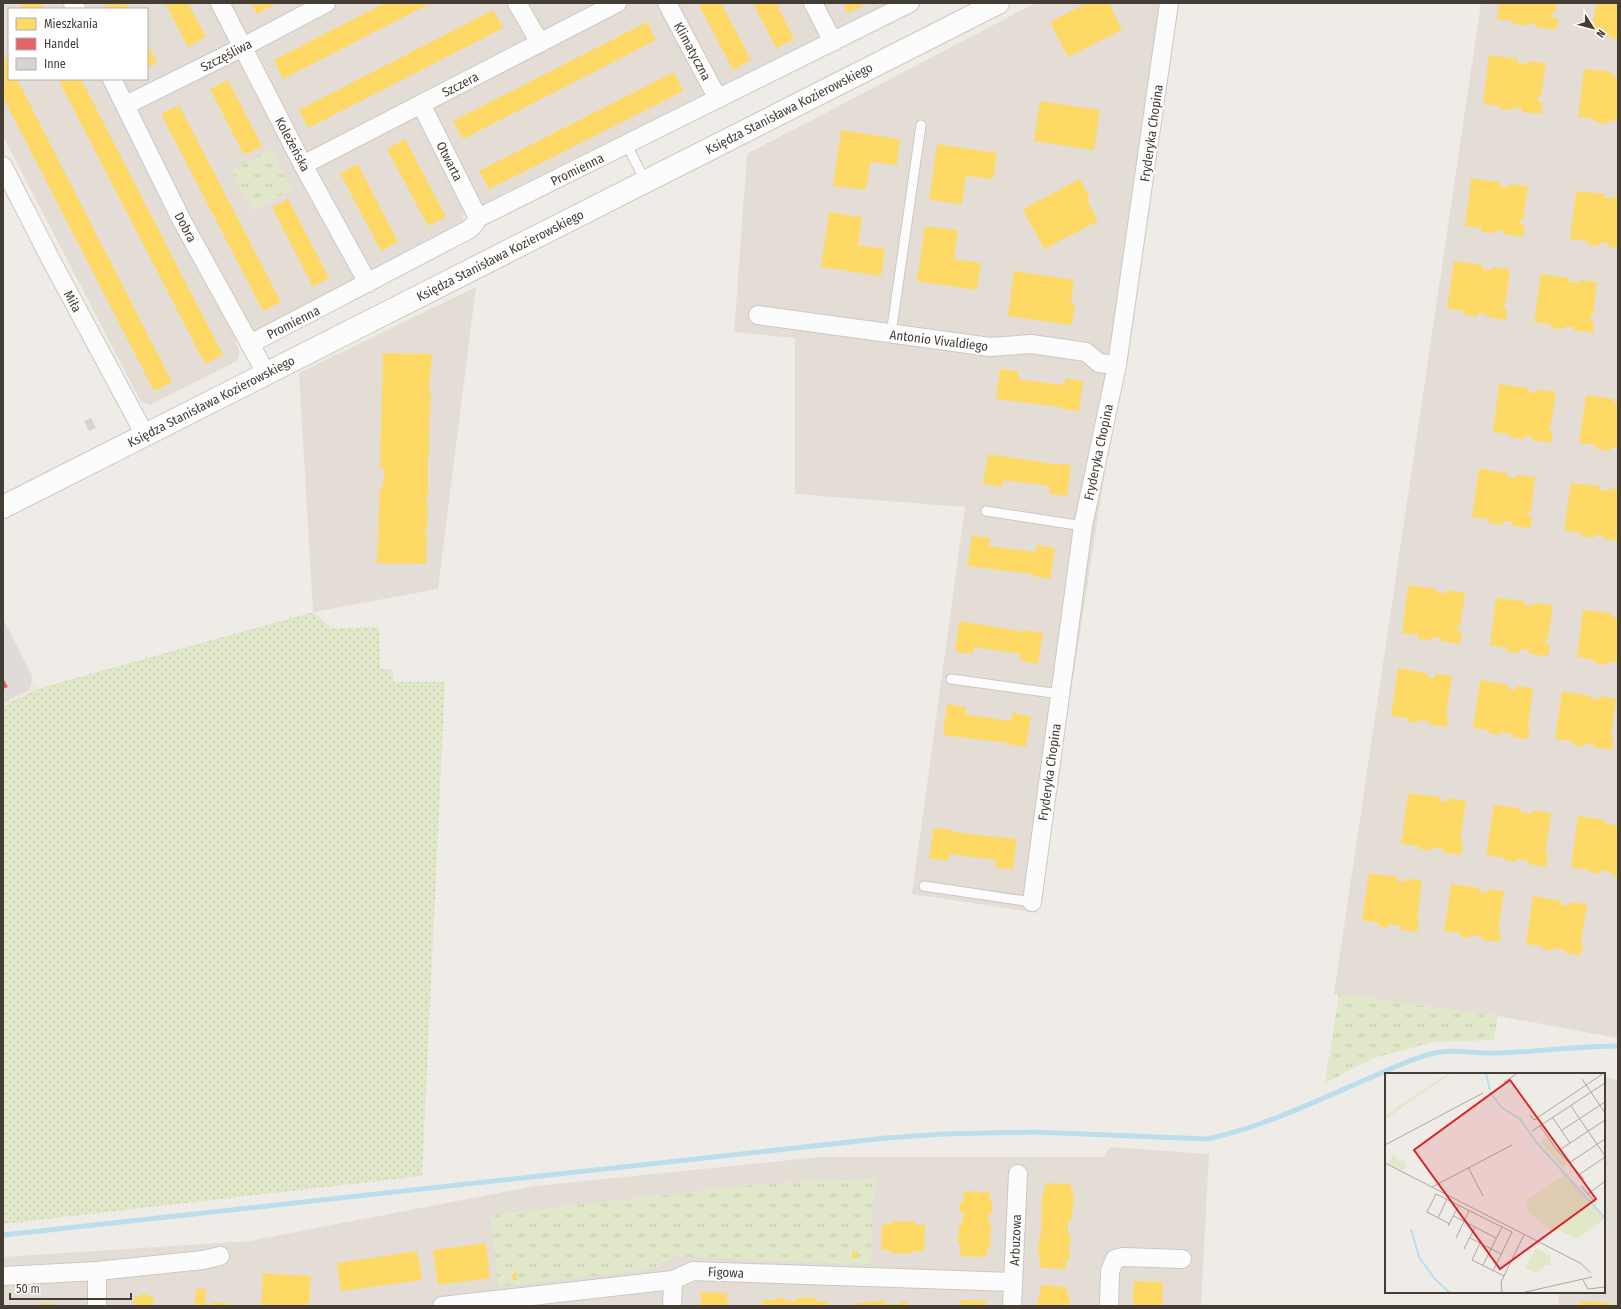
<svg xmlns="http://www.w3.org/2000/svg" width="1621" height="1309" font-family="'Fira Sans Condensed',sans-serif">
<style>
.residential{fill:#e3ddd6;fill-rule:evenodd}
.commercial{fill:#f2e6db}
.grass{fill:url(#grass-dots)}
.park{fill:url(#park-tufts)}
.parking{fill:#dedbd8}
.homes{fill:#ffd966}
.shops{fill:#e06666}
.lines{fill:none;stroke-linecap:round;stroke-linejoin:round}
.stream{stroke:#badeec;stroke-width:5}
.building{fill:#d7d3cf}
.service-casing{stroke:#cbc8c4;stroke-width:11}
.minor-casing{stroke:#cbc8c4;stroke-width:20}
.tertiary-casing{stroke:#cbc8c4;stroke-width:24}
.service{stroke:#fdfcfc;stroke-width:9}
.minor{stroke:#fdfcfc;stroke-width:18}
.tertiary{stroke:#fdfcfc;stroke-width:22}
.labels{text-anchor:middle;stroke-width:4;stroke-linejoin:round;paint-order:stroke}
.street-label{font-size:13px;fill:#443d35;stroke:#fff}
.inset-river{fill:none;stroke:#badeec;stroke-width:2}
.inset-road{fill:none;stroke:#aba6a0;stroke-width:1}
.view{fill:#d62828;fill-opacity:0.15;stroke:#d62828;stroke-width:2}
.inset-edge{fill:none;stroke:#443d35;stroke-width:2}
</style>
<defs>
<pattern id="grass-dots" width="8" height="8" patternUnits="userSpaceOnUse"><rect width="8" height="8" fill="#e0e8c9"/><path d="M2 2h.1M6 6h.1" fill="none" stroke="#c1c8ad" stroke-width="1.8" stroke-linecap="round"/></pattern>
<pattern id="park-tufts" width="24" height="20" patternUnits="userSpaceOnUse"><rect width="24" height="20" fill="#e0e8c9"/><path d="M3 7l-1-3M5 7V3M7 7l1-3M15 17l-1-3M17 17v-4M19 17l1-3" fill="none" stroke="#c1c8ad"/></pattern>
</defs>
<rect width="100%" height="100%" fill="#efece8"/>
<g class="residential">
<path d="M3,3H891L462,216L464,221L235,342L240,352L237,361L150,405L141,402L3,136ZM9,9H147V79H9Z"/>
<polygon points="1035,3 1177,3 1037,913 912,894 965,507 795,494 795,338 734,332 747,154"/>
<polygon points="1481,3 1618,3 1618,1038 1498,1016 1334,994"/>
<polygon points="476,287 438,589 313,612 299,373"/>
<polygon points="1604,1077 1618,1080 1618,1306 1558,1306 1559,1292 1604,1292"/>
<polygon points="1110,1147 1209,1154 1201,1306 3,1306 3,1257 249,1241 535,1186 820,1157 1104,1157"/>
</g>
<polygon class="commercial" points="3,661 40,688 3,706"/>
<polygon class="grass" points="313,612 331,628 379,627 380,669 392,670 394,682 445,682 422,1176 3,1224 3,706 40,688"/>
<g class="park">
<polygon points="271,149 292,189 253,211 231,171"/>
<polygon points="1339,994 1498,1016 1494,1040 1433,1042 1374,1058 1325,1083"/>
<polygon points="874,1179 871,1265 675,1256 654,1269 498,1287 490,1215 759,1184"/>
</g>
<polygon class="parking" points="3,619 32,675 32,680 30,688 25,692 3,703 3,689 7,687 3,678"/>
<g class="homes">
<polygon points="19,3 42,3 45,9 22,9"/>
<polygon points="104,3 126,3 129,9 107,9"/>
<polygon points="165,3 188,3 206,37 188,47"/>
<polygon points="251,3 273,3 274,5 257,14"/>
<polygon points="385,3 431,3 283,79 274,60"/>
<polygon points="698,3 721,3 751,60 733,70"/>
<polygon points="753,3 776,3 794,39 776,48"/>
<polygon points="843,3 864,3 864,5 848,13"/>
<polygon points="1087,3 1109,3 1122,30 1068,57 1050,22"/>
<polygon points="1499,3 1557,3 1555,12 1553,12 1552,17 1558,18 1556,30 1536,27 1536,24 1528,23 1527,26 1513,24 1514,21 1497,19"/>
<polygon points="1596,3 1618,3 1618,39 1609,38 1610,35 1592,33"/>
<polygon points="493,10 503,28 308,128 299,110"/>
<polygon points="647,22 656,40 463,139 453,121"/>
<polygon points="147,44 157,62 147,68"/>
<polygon points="3,52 9,64 9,79 17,79 172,382 154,391 3,97"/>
<polygon points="1489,55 1518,59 1517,63 1527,64 1527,61 1546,63 1541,96 1539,96 1538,102 1543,102 1541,114 1522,112 1522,108 1514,107 1513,110 1499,109 1500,106 1483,104"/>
<polygon points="1584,69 1613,72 1612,76 1618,77 1618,122 1609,120 1608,124 1594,122 1595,119 1578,117"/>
<polygon points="674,72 683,91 489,189 479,171"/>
<polygon points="58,79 81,79 223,355 205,364"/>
<polygon points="228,80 262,146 244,155 210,89"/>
<polygon points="1040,101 1100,110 1094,150 1034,141"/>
<polygon points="179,105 281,302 263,311 161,114"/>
<polygon points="841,130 900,139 897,165 870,162 866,190 833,186"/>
<polygon points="405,139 446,217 428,226 387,149"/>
<polygon points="937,144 997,153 993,179 966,176 962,204 929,200"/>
<polygon points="358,164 398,242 381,251 340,173"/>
<polygon points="1471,178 1500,182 1499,186 1509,187 1509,184 1528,186 1523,220 1521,219 1520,224 1525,225 1523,237 1504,234 1504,231 1496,230 1495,233 1481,232 1482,228 1465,226"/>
<polygon points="1080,179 1090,198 1087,199 1098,221 1044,249 1023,209"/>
<polygon points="1576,191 1605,194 1604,198 1614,199 1614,196 1618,196 1618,248 1609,247 1609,244 1601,242 1600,246 1586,244 1587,241 1570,239"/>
<polygon points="288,199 329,278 313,287 272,207"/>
<polygon points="829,212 862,217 858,245 885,249 881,276 821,267"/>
<polygon points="925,226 958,230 954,259 981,263 977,290 917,281"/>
<polygon points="1454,261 1483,265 1482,269 1492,270 1492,267 1510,269 1506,303 1504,302 1503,307 1507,308 1506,320 1486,317 1487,314 1478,313 1478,317 1464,315 1465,311 1447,309"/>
<polygon points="1014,271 1074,280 1071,304 1075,304 1072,325 1008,316"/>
<polygon points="1541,274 1569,278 1569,282 1579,283 1579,280 1597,282 1593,316 1591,315 1590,321 1594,321 1593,333 1573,330 1574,327 1565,326 1565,329 1551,328 1551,324 1534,322"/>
<polygon points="383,353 432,354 429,391 431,391 430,418 429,418 429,456 428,456 428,495 427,495 426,506 428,506 427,528 426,528 425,539 427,539 426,564 377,563 380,487 383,487 384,468 380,468"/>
<polygon points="1000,369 1018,371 1018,379 1049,383 1064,385 1066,378 1083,381 1079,411 1061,409 1061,407 996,399"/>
<polygon points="1499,384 1528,388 1527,391 1537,393 1537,389 1556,392 1551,425 1549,425 1549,430 1553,431 1551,443 1532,440 1532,437 1524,436 1523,439 1510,437 1510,434 1493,432"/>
<polygon points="1586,395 1614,399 1614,403 1618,403 1618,448 1610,447 1610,451 1596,449 1596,445 1579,443"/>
<polygon points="988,454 1053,464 1053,463 1071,465 1067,496 1049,494 1050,486 1003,480 1002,487 983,484"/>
<polygon points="1479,469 1508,473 1507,477 1516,478 1517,475 1535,477 1531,511 1528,511 1528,516 1532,516 1531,528 1511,526 1512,522 1503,521 1503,525 1489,523 1489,519 1472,517"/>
<polygon points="1571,483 1600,486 1599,490 1609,491 1609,488 1618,489 1618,541 1603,539 1604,536 1595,534 1595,538 1581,536 1582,533 1564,530"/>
<polygon points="972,536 990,538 989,546 1005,548 1036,552 1037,545 1055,548 1050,579 1033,576 1033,574 967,566"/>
<polygon points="1408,585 1437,589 1437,592 1446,594 1446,590 1465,593 1460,627 1458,626 1457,631 1462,632 1460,644 1441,641 1441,638 1433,637 1432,640 1418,639 1419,635 1402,633"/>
<polygon points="1496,598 1525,601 1524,605 1534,606 1534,603 1553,605 1548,639 1546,639 1545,644 1550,644 1548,656 1529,654 1529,650 1520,649 1520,653 1506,651 1507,648 1490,645"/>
<polygon points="1583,610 1612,613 1612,617 1618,618 1618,666 1616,666 1617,663 1608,661 1608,665 1594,663 1594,660 1577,657"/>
<polygon points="959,621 1025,632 1025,630 1043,633 1038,664 1020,661 1021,654 974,647 973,654 955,652"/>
<polygon points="1398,668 1427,673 1427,677 1434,678 1435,674 1452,676 1446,715 1448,715 1447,727 1430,725 1431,722 1418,720 1417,723 1407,721 1408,718 1391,716"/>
<polygon points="1480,680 1509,685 1508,689 1516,690 1517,686 1533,688 1528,727 1530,727 1528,739 1512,737 1512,734 1500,732 1499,735 1489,733 1489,730 1473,728"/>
<polygon points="1562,691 1592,696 1591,699 1598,700 1599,696 1616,699 1611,737 1614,738 1612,750 1593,747 1594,744 1585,743 1585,747 1571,744 1572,741 1555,739"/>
<polygon points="947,704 966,707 965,714 996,719 1012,721 1012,713 1031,716 1026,747 1008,744 1008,743 943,735"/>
<polygon points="1408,793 1440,797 1440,801 1447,802 1447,798 1466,801 1460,841 1463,842 1461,855 1442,852 1443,849 1431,847 1430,851 1419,849 1419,846 1401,844"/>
<polygon points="1494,805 1521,808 1520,812 1532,814 1533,810 1551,813 1545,853 1548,853 1546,867 1528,864 1528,860 1516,859 1516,862 1504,860 1505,858 1486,855"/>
<polygon points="1578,816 1605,820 1605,824 1617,825 1618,821 1618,877 1612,876 1613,872 1601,870 1600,874 1589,872 1589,870 1571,867"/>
<polygon points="934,828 952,830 952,832 1017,839 1013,870 995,867 996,860 964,856 949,854 948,861 929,858"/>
<polygon points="1369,873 1398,877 1397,881 1405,882 1406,878 1422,881 1417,919 1419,920 1417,932 1401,930 1401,926 1389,924 1388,928 1378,926 1379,923 1362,920"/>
<polygon points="1451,884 1480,888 1479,892 1487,893 1487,889 1504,891 1498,930 1501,930 1499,942 1482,940 1483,937 1470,935 1470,938 1460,937 1460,933 1444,931"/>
<polygon points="1533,896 1562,901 1561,905 1569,906 1570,902 1587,904 1581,942 1583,943 1581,955 1565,953 1566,950 1553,948 1552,951 1542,949 1543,946 1526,944"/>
<polygon points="1045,1183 1071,1184 1071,1192 1074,1192 1072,1219 1068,1219 1068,1234 1071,1234 1069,1261 1066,1261 1066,1269 1040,1268 1040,1256 1038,1256 1039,1236 1041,1236 1042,1194 1044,1194"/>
<polygon points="964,1191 990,1192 990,1200 992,1201 992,1214 989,1214 988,1222 991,1222 990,1249 987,1249 986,1257 960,1256 961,1244 958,1244 959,1224 962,1224 963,1212 960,1212 960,1202 963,1202"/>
<polygon points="891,1221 916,1222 916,1225 925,1225 924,1251 911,1251 911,1254 890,1253 890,1250 881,1250 882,1224 891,1224"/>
<polygon points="486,1243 490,1278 438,1285 433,1250"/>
<polygon points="417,1251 422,1280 341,1291 337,1263"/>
<polygon points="852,1251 857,1251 857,1259 852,1258"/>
<polygon points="263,1273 311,1276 309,1306 261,1306"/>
<polygon points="516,1273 517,1280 513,1280 512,1274"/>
<polygon points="1134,1281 1163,1282 1162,1306 1133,1306"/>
<polygon points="1041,1285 1067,1287 1067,1295 1070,1295 1069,1306 1037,1306 1038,1297 1040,1297"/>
<polygon points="196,1289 206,1289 205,1304 212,1305 212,1302 227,1303 227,1306 195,1306"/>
<polygon points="701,1292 727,1293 727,1302 729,1302 729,1306 698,1306 698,1304 701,1304"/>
<polygon points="142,1294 146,1294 149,1297 154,1297 153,1306 134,1306 134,1297 139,1297"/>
<polygon points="776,1298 785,1298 785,1301 797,1301 797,1298 816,1298 816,1301 828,1302 828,1306 763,1306 763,1300 776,1300"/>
<polygon points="960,1300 986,1301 986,1306 959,1306"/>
<polygon points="867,1301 886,1301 886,1304 899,1304 899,1301 907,1302 907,1305 919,1305 919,1306 855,1306 855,1303 867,1303"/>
<polygon points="1579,1301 1612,1303 1611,1306 1579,1306"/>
<polygon points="39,1303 63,1305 63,1306 39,1306"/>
</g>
<polygon class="shops" points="3,678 8,687 3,689"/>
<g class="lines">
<path class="stream" d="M3,1235L886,1138L943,1134L1035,1132L1207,1139C1264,1127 1318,1100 1372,1077C1391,1069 1410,1059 1431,1054C1452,1048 1475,1054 1497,1053C1537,1052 1578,1046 1618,1046"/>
</g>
<polygon class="building" points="91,418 96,428 89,431 84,421"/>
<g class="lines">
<defs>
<g id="service">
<polyline points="627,145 645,181"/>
<polyline points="891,334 921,125"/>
<polyline points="986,511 1083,526"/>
<polyline points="951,679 1060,694"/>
<polyline points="924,886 1032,902"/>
</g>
<g id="minor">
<polyline points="73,3 76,9"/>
<polyline points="220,3 303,165 368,283"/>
<polyline points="517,3 540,43"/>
<polyline points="667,3 718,99"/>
<polyline points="813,3 833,42"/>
<polyline points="112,79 182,221 266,373"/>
<polyline points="421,104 478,218"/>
<polyline points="126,105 243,47 326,3"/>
<polyline points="303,165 617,3"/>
<polyline points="3,166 51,260 145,435"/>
<polyline points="758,315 990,347 1031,344 1086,352 1099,363 1117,365"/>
<polyline points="250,344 468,230 474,225 478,218 910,3"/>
<polyline points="1032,902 1083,526 1117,365 1169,3"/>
<polyline points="3,1276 97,1271 203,1260 220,1256"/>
<polyline points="97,1306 97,1271"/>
<polyline points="442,1306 673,1280 693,1271 1013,1282"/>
<polyline points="672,1306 673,1280"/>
<polyline points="1012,1306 1018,1174"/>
<polyline points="1109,1306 1110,1271 1115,1259 1123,1257 1182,1259"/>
</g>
<polyline id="tertiary" points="3,507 998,3"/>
</defs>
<use href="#service" class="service-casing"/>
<use href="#minor" class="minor-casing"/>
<use href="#tertiary" class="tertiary-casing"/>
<use href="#service" class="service"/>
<use href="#minor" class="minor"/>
<use href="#tertiary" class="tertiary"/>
</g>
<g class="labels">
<g class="street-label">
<text transform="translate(693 51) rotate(62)" y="5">Klimatyczna</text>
<text transform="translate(226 55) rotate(-27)" y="5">Szczęśliwa</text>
<text transform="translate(460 84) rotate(-27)" y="5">Szczera</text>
<text transform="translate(789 108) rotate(-27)" y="5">Księdza Stanisława Kozierowskiego</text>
<text transform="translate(1151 133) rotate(-82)" y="5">Fryderyka Chopina</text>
<text transform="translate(293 144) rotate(62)" y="5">Koleżeńska</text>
<text transform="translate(450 161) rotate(63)" y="5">Otwarta</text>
<text transform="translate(577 169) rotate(-26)" y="5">Promienna</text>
<text transform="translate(186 227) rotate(62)" y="5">Dobra</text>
<text transform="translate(500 255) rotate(-27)" y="5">Księdza Stanisława Kozierowskiego</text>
<text transform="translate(73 301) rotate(62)" y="5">Miła</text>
<text transform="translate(293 322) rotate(-27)" y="5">Promienna</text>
<text transform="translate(939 340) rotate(7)" y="5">Antonio Vivaldiego</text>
<text transform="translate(211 401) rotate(-27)" y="5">Księdza Stanisława Kozierowskiego</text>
<text transform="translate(1098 452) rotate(-78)" y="5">Fryderyka Chopina</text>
<text transform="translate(1049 772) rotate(-82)" y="5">Fryderyka Chopina</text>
<text transform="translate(1015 1240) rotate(-88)" y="5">Arbuzowa</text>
<text transform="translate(726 1272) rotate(2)" y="5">Figowa</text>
</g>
</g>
<g transform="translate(1385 1073)">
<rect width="220" height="220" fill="#efece8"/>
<path d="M63,0H67L2,45L0,42ZM179,102L219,146L192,166L172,156L170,160L164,156L144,140L141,134L144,130L142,127Z" fill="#e0e8c9"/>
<path d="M162,64L183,91L178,95L155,69ZM9,81L14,88L18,86L22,94L15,97L3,90Z" fill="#e0e8c9"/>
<path d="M151,175L165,182L166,192H160L158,196L156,195L152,201L140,195Z" fill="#e0e8c9"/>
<path class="inset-river" d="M101,0L105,17M105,19L116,34L135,46L152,70L220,145M26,156L34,184L49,205L65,220"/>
<path class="inset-road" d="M197,6L220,40M119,9L133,0M186,33L220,83M145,42L149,47L219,0M168,45L185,70M155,53L172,77L199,106M177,57L220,29M147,58L220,10M0,72L98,20M173,78L220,47M0,90L195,190L206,200M184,90L220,66M83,94L98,123M195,101L220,84M196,113L210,129M47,114L127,72M203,121L220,108M69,143L111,165M53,145L62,126M65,151L42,139L51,121L127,159M63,153L74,132M71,165L84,138M85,165L116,181M95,170L87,187L119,203M79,176L90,154M98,192L117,154M108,198L127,159M198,207L203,216L220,214M117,220L116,209L139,162M136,220L207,204"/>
<path class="view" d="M125,7L211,126L115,196L29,77Z"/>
<rect width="220" height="220" class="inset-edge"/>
</g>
<rect width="1621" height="1309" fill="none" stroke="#443d35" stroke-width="8"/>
<rect x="8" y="8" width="140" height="72" fill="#ffffff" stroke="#b4b1ae"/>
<rect x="16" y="18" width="20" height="12" fill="#ffd966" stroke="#b4b1ae"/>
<text x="44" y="28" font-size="12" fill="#443d35">Mieszkania</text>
<rect x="16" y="38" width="20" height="12" fill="#e06666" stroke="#b4b1ae"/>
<text x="44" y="48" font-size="12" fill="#443d35">Handel</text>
<rect x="16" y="58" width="20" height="12" fill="#d7d3cf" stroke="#b4b1ae"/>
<text x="44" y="68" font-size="12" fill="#443d35">Inne</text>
<g transform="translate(1593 28) rotate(126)" stroke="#ffffff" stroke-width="3" paint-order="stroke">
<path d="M0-3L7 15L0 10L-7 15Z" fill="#443d35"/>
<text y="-6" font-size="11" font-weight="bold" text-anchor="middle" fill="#443d35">N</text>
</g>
<path d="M10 1293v6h121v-6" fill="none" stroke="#443d35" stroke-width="2"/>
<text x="16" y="1293" font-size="12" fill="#443d35" stroke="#ffffff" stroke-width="3" paint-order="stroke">50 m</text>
</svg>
